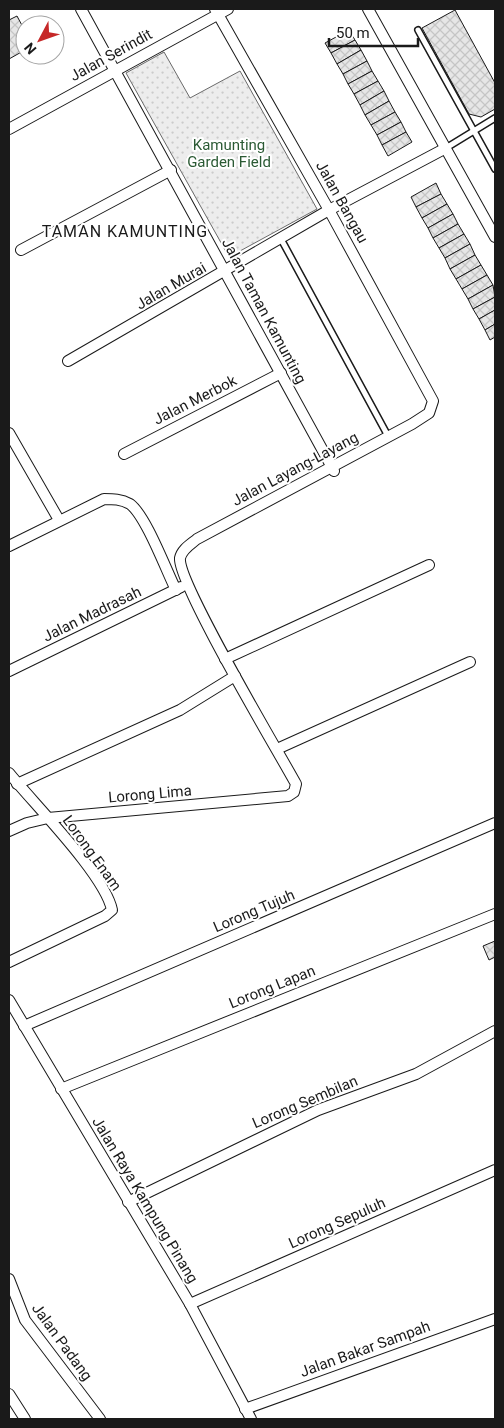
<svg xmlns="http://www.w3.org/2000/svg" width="504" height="1428" font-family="Roboto,sans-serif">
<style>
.grass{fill:url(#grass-dots);stroke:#6a6a6a}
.building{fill:url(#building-cross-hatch);stroke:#1a1a1a}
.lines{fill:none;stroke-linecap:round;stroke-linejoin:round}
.service-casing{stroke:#1a1a1a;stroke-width:8}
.minor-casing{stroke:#1a1a1a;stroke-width:12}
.service{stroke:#fff;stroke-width:5}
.minor{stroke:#fff;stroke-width:10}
.labels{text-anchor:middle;stroke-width:4;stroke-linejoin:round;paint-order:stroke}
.street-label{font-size:15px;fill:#1a1a1a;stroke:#fff}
.park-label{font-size:15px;fill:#2b5a34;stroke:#fff}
.neighbourhood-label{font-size:16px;letter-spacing:1px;fill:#1a1a1a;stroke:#fff}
</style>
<defs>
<pattern id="grass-dots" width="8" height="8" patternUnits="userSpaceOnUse" patternTransform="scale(1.25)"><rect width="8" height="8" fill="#ededed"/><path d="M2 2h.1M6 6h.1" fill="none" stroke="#cbcbcb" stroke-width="1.8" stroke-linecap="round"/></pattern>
<pattern id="building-cross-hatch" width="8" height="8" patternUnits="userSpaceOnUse" patternTransform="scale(1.25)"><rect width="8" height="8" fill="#e6e6e6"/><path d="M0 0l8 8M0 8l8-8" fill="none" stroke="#c5c5c5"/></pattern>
</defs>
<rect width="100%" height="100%" fill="#fff"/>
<polygon class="grass" points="164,52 190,98 240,71 317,209 229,257 126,73"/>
<g class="building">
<polygon points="455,10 495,83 495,109 481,117 469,114 422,28"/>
<polygon points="17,16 25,31 25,50 9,59 9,20"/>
<polygon points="349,30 355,40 331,53 325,43"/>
<polygon points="355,40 361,50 337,64 331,53"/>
<polygon points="361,50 367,61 343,74 337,64"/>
<polygon points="367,61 372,71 348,84 343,74"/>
<polygon points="372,71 378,81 354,94 348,84"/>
<polygon points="378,81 384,91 360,105 354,94"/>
<polygon points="384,91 389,101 365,115 360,105"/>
<polygon points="389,101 395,112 371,125 365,115"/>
<polygon points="395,112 401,122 377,135 371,125"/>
<polygon points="401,122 406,132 382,145 377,135"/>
<polygon points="406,132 412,142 388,156 382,145"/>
<polygon points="436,183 441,194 416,207 411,197"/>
<polygon points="441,194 447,204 422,218 416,207"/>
<polygon points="447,204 453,214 428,228 422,218"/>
<polygon points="453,214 458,224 433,238 428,228"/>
<polygon points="458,224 464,234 439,248 433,238"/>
<polygon points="464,234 470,244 445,258 439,248"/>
<polygon points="470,244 475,255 450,269 445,258"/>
<polygon points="475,255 481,265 456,279 450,269"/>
<polygon points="481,265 487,275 462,289 456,279"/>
<polygon points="487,275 493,285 468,299 462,289"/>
<polygon points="493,285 495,297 473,309 468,299"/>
<polygon points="495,297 495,310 479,319 473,309"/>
<polygon points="495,310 495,324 485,330 479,319"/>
<polygon points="495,324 495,337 490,340 485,330"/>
<polygon points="495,941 495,957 489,960 483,946"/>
</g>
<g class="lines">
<defs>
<g id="service">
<polyline points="418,30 495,169"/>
<polyline points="446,148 495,118"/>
<polyline points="281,239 388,436"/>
</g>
<g id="minor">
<polyline points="81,9 334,471"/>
<polyline points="368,9 495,237"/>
<polyline points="9,129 228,9"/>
<polyline points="21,250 171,170"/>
<polyline points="68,361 329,210 446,148"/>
<polyline points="9,433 59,520"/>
<polyline points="124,454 281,373"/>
<path d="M9,546L104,499C113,499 121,499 130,504C146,516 166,570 176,590"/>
<polyline points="225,659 429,565"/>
<polyline points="9,671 181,587"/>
<polyline points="277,749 470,662"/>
<path d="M9,773C34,804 105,875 112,910L105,916L9,962"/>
<polyline points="17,784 180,710 235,676"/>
<path d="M9,831L27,823L48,818L288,796L294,792L296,784C278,751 177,582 180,558C182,549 191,544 197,539L412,424L429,413L433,401L329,210L215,9"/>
<polyline points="9,1000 190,1304 251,1419"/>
<polyline points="24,1026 495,823"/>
<polyline points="61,1089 495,914"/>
<polyline points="128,1202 318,1110 416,1074 495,1031"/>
<polyline points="9,1279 25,1320 100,1419"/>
<polyline points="190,1304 495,1170"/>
<polyline points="9,1394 25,1419"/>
<polyline points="245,1409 495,1319"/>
</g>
</defs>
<use href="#service" class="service-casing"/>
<use href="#minor" class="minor-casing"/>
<use href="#service" class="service"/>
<use href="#minor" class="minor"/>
</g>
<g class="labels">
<g class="street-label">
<text transform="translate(111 55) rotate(-29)" y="5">Jalan Serindit</text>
<text transform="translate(342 202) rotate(61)" y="5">Jalan Bangau</text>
<text transform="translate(171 286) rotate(-30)" y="5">Jalan Murai</text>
<text transform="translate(264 311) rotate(62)" y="5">Jalan Taman Kamunting</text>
<text transform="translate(195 400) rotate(-27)" y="5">Jalan Merbok</text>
<text transform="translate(295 469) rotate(-28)" y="5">Jalan Layang-Layang</text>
<text transform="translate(92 614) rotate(-26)" y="5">Jalan Madrasah</text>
<text transform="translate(150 794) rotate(-5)" y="5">Lorong Lima</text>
<text transform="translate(92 853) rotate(54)" y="5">Lorong Enam</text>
<text transform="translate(254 911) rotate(-23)" y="5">Lorong Tujuh</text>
<text transform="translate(272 987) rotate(-22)" y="5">Lorong Lapan</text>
<text transform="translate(305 1102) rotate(-23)" y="5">Lorong Sembilan</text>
<text transform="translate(145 1200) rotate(59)" y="5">Jalan Raya Kampung Pinang</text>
<text transform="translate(337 1223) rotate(-24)" y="5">Lorong Sepuluh</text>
<text transform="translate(62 1342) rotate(54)" y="5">Jalan Padang</text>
<text transform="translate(365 1349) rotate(-20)" y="5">Jalan Bakar Sampah</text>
</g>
<g class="park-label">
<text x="229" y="150">Kamunting<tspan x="229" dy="17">Garden Field</tspan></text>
</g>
<g class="neighbourhood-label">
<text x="125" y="237">TAMAN KAMUNTING</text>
</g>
</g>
<rect width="504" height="1428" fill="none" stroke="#1a1a1a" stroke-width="20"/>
<g transform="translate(40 40) rotate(229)"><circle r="24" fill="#ffffff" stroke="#a3a3a3"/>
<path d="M0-4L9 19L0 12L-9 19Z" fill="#c62828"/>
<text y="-8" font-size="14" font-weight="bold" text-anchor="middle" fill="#1a1a1a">N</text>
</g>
<path d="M329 38v8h89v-8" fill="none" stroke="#1a1a1a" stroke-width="2.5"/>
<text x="336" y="38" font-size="15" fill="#1a1a1a" stroke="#ffffff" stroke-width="4" paint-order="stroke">50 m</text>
</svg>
